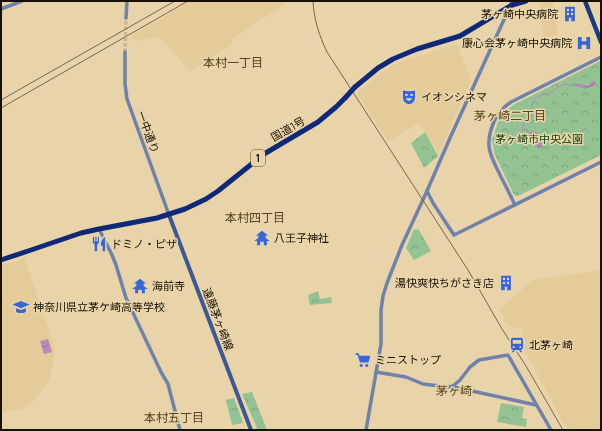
<svg xmlns="http://www.w3.org/2000/svg" width="602" height="431" font-family="Manrope,'Noto Sans JP',sans-serif">
<style>
.built{fill:#e4cb9a}
.park{fill:url(#park-crowns)}
.water{fill:url(#water-waves)}
.lines{fill:none;stroke-linecap:round;stroke-linejoin:round}
.stream{stroke:#b78abb;stroke-width:1}
.tertiary-tunnel{stroke:#cab791;stroke-width:3.5;stroke-dasharray:3.5 2;stroke-linecap:butt}
.tertiary{stroke:#6e82ab;stroke-width:3.5}
.secondary{stroke:#3d5893;stroke-width:4}
.primary{stroke:#1c3980;stroke-width:4.5}
.trunk{stroke:#0f2978;stroke-width:5}
.rail{stroke:#73664c;stroke-width:1}
.trunk-bridge{stroke:#0f2978;stroke-width:5}
.labels{text-anchor:middle;stroke-width:3;stroke-linejoin:round;paint-order:stroke}
.shield{fill:#e9d4aa;stroke:#564b35;stroke-width:1}
.shield-label{font-size:10px;font-weight:bold;fill:#171003}
.poi-label{font-size:11px;fill:#171003;stroke:#e9d4aa;text-anchor:start}
.street-label{font-size:11px;fill:#171003;stroke:#e9d4aa}
.park-label{font-size:11px;fill:#144717;stroke:#e9d4aa}
.neighbourhood-label{font-size:12px;fill:#55431d;stroke:#e9d4aa}
</style>
<defs>
<pattern id="park-crowns" width="20" height="18" patternUnits="userSpaceOnUse"><rect width="20" height="18" fill="#93c392"/><path d="M2 6a3 3 0 1 1 6 0M12 15a3 3 0 1 1 6 0" fill="none" stroke="#7ea67c"/></pattern>
<pattern id="water-waves" width="16" height="10" patternUnits="userSpaceOnUse"><rect width="16" height="10" fill="#b78abb"/><path d="M0 5q4-4 8 0t8 0" fill="none" stroke="#946f96"/></pattern>
</defs>
<rect width="100%" height="100%" fill="#e9d4aa"/>
<g class="built">
<polygon points="192,1 287,1 282,7 252,25 233,39 231,45 190,72 160,37 135,41 131,36"/>
<polygon points="542,1 553,1 558,35 544,38 539,2"/>
<polygon points="457,44 471,79 439,153 419,123 388,141 357,93 382,72 396,64"/>
<polygon points="24,258 55,348 51,375 48,382 35,400 30,404 22,409 1,413 1,265 8,263 15,262"/>
<polygon points="601,270 601,430 567,430 520,342 524,331 508,325 499,309 533,280"/>
</g>
<g class="park">
<polygon points="600,61 601,62 601,155 518,196 514,195 494,153 492,140 498,122 503,114 513,105"/>
<polygon points="425,132 438,156 424,168 411,143"/>
<polygon points="414,229 419,230 431,251 414,260 406,248"/>
<polygon points="318,291 320,299 331,297 332,303 310,305 308,295"/>
<polygon points="252,392 267,430 258,430 242,394"/>
<polygon points="234,398 243,423 232,425 226,400"/>
<polygon points="501,403 524,407 522,418 527,419 526,427 497,422"/>
</g>
<g class="water">
<polygon points="593,81 596,83 595,85 585,89 575,86 576,84 581,84 586,86 588,86 591,82"/>
<path d="M532,131H535C539,135 542,141 542,147L538,148L530,133Z"/>
<polygon points="48,339 52,352 44,354 40,341"/>
</g>
<g class="lines">
<path class="stream" d="M530,133H527L522,128L526,120L532,117C532,113 530,105 533,101C536,96 542,96 547,94C560,88 559,82 576,85"/>
<polyline class="tertiary-tunnel" points="125,52 126,18"/>
<g class="tertiary">
<polyline points="1,9 22,1"/>
<polyline points="126,18 127,1"/>
<polyline points="125,52 125,84 127,99 169,215"/>
<polyline points="427,191 433,203 454,235 601,162"/>
<path d="M515,205C510,195 506,186 501,177C491,156 484,147 493,124C497,114 502,108 511,102L601,57"/>
<polyline points="99,229 112,255 116,265 126,298 161,372 168,384 180,430"/>
<polyline points="376,372 406,377 423,384 448,387 453,386 460,380 470,367 479,360 508,355 551,430"/>
<polyline points="453,386 458,388 536,405"/>
<polyline points="366,430 381,344 381,310 383,296 387,283 402,245 427,191 450,138 507,13 512,5 511,1"/>
</g>
<polyline class="secondary" points="169,215 251,430"/>
<polyline class="primary" points="585,1 601,42"/>
<g class="trunk">
<polyline points="355,87 378,68 393,59 417,49 460,36 512,5 526,1"/>
<polyline points="1,260 31,250 81,233 99,229 157,218 185,209 206,199 218,191 264,154 318,122 336,107 345,98"/>
</g>
<g class="rail">
<path d="M313,1C314,20 319,35 327,52L468,270L502,329L526,366L563,430"/>
<polyline points="1,100 175,1"/>
<polyline points="1,108 188,1"/>
</g>
<polyline class="trunk-bridge" points="345,98 355,87"/>
</g>
<defs>
<symbol id="building-bare" viewBox="-9 -9 18 18"><path d="M-4-6H4V6H1V3H-1V6H-4ZM-2.5-4.3h1.7v1.8h-1.7ZM.8-4.3h1.7v1.8H.8ZM-2.5-1h1.7V.8h-1.7ZM.8-1h1.7V.8H.8Z" fill="#3766d6" stroke="#e9d4aa" stroke-width="2.5" paint-order="stroke"/></symbol>
<symbol id="hospital-bare" viewBox="-9 -9 18 18"><path d="M-5-5h3v3.5h4V-5h3V5h-3V1.5h-4V5h-3Z" fill="#3766d6" stroke="#e9d4aa" stroke-width="2.5" paint-order="stroke"/></symbol>
<symbol id="theatre-bare" viewBox="-9 -9 18 18"><path d="M-5-5.5Q0-4 5-5.5V0Q5 5 0 6Q-5 5-5 0ZM-3.3-2.5H-1v1.5H-3.3ZM1-2.5H3.3v1.5H1ZM-2.8 1Q0 5.5 2.8 1Z" fill="#3766d6" stroke="#e9d4aa" stroke-width="2.5" paint-order="stroke"/></symbol>
<symbol id="temple-bare" viewBox="-9 -9 18 18"><path d="M0-6L5-2H3V0L6.5 2.5H4V6H1.5V3h-3V6H-4V2.5H-6.5L-3 0V-2H-5Z" fill="#3766d6" stroke="#e9d4aa" stroke-width="2.5" paint-order="stroke"/></symbol>
<symbol id="restaurant-bare" viewBox="-9 -9 18 18"><path d="M-5-6h1v4h1v-4h1v4h1v-4h1v5L-1.5 .5V6h-2V.5L-5-1ZM5-6V6H3V1.5H1.5Q1.5-4 5-6Z" fill="#3766d6" stroke="#e9d4aa" stroke-width="2.5" paint-order="stroke"/></symbol>
<symbol id="school-bare" viewBox="-9 -9 18 18"><path d="M0-5L7-2L0 1L-7-2ZM-4 1L0 2.5L4 1V4Q0 6-4 4Z" fill="#3766d6" stroke="#e9d4aa" stroke-width="2.5" paint-order="stroke"/></symbol>
<symbol id="station-bare" viewBox="-9 -9 18 18"><path d="M-3-6H3Q5-6 5-4V2Q5 4 3 4L4.5 6H3L1.5 4h-3L-3 6H-4.5L-3 4Q-5 4-5 2V-4Q-5-6-3-6ZM-3.5-4v3h7v-3ZM-3.5 1v1.5H-2V1ZM2 1v1.5H3.5V1Z" fill="#3766d6" stroke="#e9d4aa" stroke-width="2.5" paint-order="stroke"/></symbol>
<symbol id="supermarket-bare" viewBox="-9 -9 18 18"><path d="M-6-5.5h2.5l.6 2H6L4.5 2H-2.5L-4.4-4H-6ZM-1.5 3.2a1.3 1.3 0 1 0 .1 0ZM3 3.2a1.3 1.3 0 1 0 .1 0Z" fill="#3766d6" stroke="#e9d4aa" stroke-width="2.5" paint-order="stroke"/></symbol>
</defs>
<g fill-rule="evenodd">
<use href="#building-bare" x="559" y="3" width="22" height="22"/>
<use href="#hospital-bare" x="573" y="32" width="22" height="22"/>
<use href="#theatre-bare" x="398" y="86" width="22" height="22"/>
<use href="#temple-bare" x="251" y="227" width="22" height="22"/>
<use href="#restaurant-bare" x="88" y="233" width="22" height="22"/>
<use href="#building-bare" x="495" y="272" width="22" height="22"/>
<use href="#temple-bare" x="129" y="275" width="22" height="22"/>
<use href="#school-bare" x="10" y="296" width="22" height="22"/>
<use href="#station-bare" x="506" y="334" width="22" height="22"/>
<use href="#supermarket-bare" x="352" y="349" width="22" height="22"/>
</g>
<g class="labels">
<rect class="shield" x="251" y="150" width="14" height="16" rx="3"/>
<g class="shield-label">
<text x="258" y="162">1</text>
</g>
<g class="poi-label">
<text x="558" y="18" text-anchor="end">茅ヶ崎中央病院</text>
<text x="572" y="47" text-anchor="end">康心会茅ヶ崎中央病院</text>
<text x="421" y="101">イオンシネマ</text>
<text x="274" y="242">八王子神社</text>
<text x="111" y="248">ドミノ・ピザ</text>
<text x="494" y="287" text-anchor="end">湯快爽快ちがさき店</text>
<text x="152" y="290">海前寺</text>
<text x="33" y="311">神奈川県立茅ケ崎高等学校</text>
<text x="529" y="349">北茅ヶ崎</text>
<text x="375" y="364">ミニストップ</text>
</g>
<g class="street-label">
<text transform="translate(288 129) rotate(-30)" y="4">国道1号</text>
<text transform="translate(148 132) rotate(70)" y="4">一中通り</text>
<text transform="translate(218 319) rotate(69)" y="4">遠藤茅ヶ崎線</text>
</g>
<g class="park-label">
<text x="539" y="143">茅ヶ崎市中央公園</text>
</g>
<g class="neighbourhood-label">
<text x="233" y="67">本村一丁目</text>
<text x="510" y="120">茅ヶ崎二丁目</text>
<text x="255" y="222">本村四丁目</text>
<text x="454" y="395">茅ヶ崎</text>
<text x="174" y="422">本村五丁目</text>
</g>
</g>
<rect width="602" height="431" fill="none" stroke="#171003" stroke-width="4"/>
</svg>
